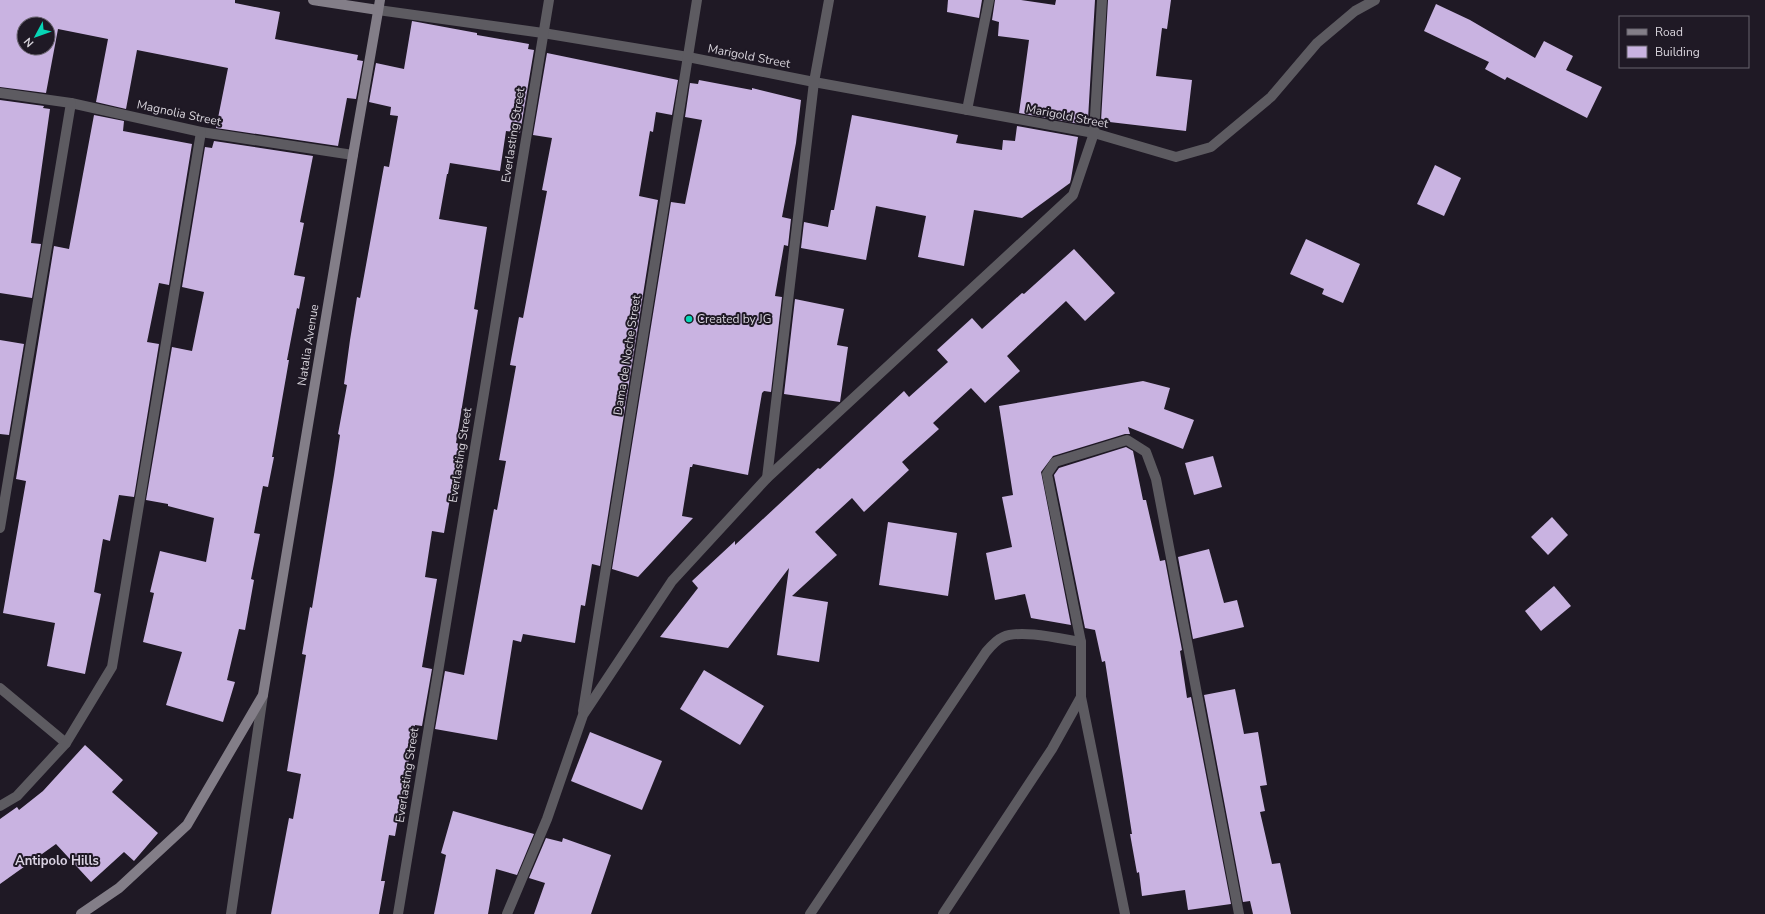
<svg xmlns="http://www.w3.org/2000/svg" width="1765" height="914" font-family="'Nunito Sans',sans-serif">
<style>
.building{fill:#c9b3e1;fill-rule:evenodd}
.lines{fill:none;stroke-linecap:round;stroke-linejoin:round}
.lane{stroke:#5d5b61;stroke-width:10}
.street{stroke:#5d5b61;stroke-width:10}
.secondary{stroke:#837e88;stroke-width:10}
.poi-dot{fill:#07d5b6;stroke:#1f1925;stroke-width:1.5}
.labels{text-anchor:middle;stroke-width:4;stroke-linejoin:round;paint-order:stroke}
.street-label{font-size:12px;fill:#d8d4dc;stroke:#1f1925}
.poi-label{font-size:12px;fill:#d8d4dc;stroke:#1f1925;text-anchor:start}
.neighbourhood-label{font-size:13px;font-weight:bold;fill:#dad3e3;stroke:#1f1925}
</style>
<rect width="100%" height="100%" fill="#1f1925"/>
<g class="building">
<path d="M0,0H235V3L280,12L275,39L358,55L357,60L363,61L356,99L347,98L338,146L216,128L228,68L137,50L126,109L96,102L108,39L58,29L46,93L0,87ZM24,24H48V48H24Z"/>
<polygon points="948,0 982,0 979,18 947,12"/>
<polygon points="995,0 1021,0 1055,5 1056,0 1095,0 1088,119 1081,118 1080,124 1019,113 1029,40 998,36 999,22 992,20"/>
<polygon points="1108,0 1171,0 1167,29 1162,28 1156,76 1192,80 1186,131 1101,121"/>
<polygon points="1436,4 1470,20 1535,58 1544,41 1573,56 1566,70 1602,87 1587,118 1507,77 1505,80 1485,69 1489,62 1424,31"/>
<polygon points="412,21 477,33 477,35 529,44 528,49 534,50 520,133 506,131 500,171 450,163 448,174 447,174 439,219 487,227 474,309 478,310 456,443 460,444 453,487 452,487 444,533 432,531 425,577 437,579 422,667 432,669 422,726 415,725 395,836 389,835 381,881 385,881 379,914 271,914 289,818 293,819 301,774 287,771 306,655 302,654 310,607 312,608 334,475 340,435 338,434 347,385 344,384 350,340 357,297 360,298 384,166 389,167 398,116 390,115 391,107 369,102 376,63 404,69"/>
<polygon points="547,53 678,80 672,115 656,112 653,132 650,131 639,196 658,200 600,566 592,564 585,606 581,605 575,643 523,634 521,642 513,640 497,740 435,729 445,671 464,675 494,509 497,510 506,461 499,460 516,366 510,365 519,317 523,318 547,191 542,190 552,138 533,135"/>
<polygon points="699,80 752,90 752,88 801,100 796,143 782,217 791,219 788,246 784,245 775,296 782,297 771,392 764,391 762,393 748,475 693,464 692,467 690,467 682,516 693,518 638,577 612,569 671,202 685,204 702,120 685,117 690,83 698,84"/>
<polygon points="0,100 44,106 43,108 50,109 31,243 41,244 32,298 0,293"/>
<polygon points="94,115 124,121 123,131 192,144 169,285 159,283 147,342 159,344 134,497 119,495 110,541 103,539 94,592 101,594 85,674 47,666 55,623 3,613 26,481 16,479 54,246 69,249"/>
<polygon points="852,115 958,135 956,143 1002,150 1003,140 1015,141 1017,126 1078,137 1071,179 1070,183 1022,218 974,210 964,266 918,257 926,216 876,206 866,260 801,248 804,222 828,227 831,210 834,210"/>
<polygon points="214,141 313,156 300,222 304,223 294,275 305,277 299,309 297,308 287,360 289,360 272,457 274,457 268,487 263,486 254,533 260,534 251,579 254,580 245,630 239,629 227,680 235,682 223,722 166,705 182,652 143,642 154,593 150,592 160,551 206,562 214,518 168,506 168,504 146,500 172,347 192,351 204,292 182,287 205,147 212,148"/>
<polygon points="1435,165 1461,178 1444,216 1417,204"/>
<polygon points="1306,239 1360,264 1343,303 1322,294 1324,289 1290,274"/>
<polygon points="1074,249 1115,293 1085,321 1066,301 1007,356 1020,371 985,403 971,388 933,423 939,429 902,462 909,470 864,512 852,498 815,532 837,555 792,596 828,602 819,662 777,655 789,568 728,648 660,637 698,588 692,581 735,541 735,545 818,468 820,469 904,391 909,397 948,362 937,350 972,318 982,329 1022,293 1024,294"/>
<polygon points="795,299 844,309 837,345 848,347 840,402 784,394"/>
<polygon points="0,340 24,344 9,435 0,434"/>
<polygon points="1143,381 1170,388 1164,409 1194,420 1183,449 1128,427 1130,434 1125,434 1053,456 1041,472 1071,625 1031,618 1025,594 995,600 986,553 1012,547 1002,497 1013,495 999,406"/>
<polygon points="1126,447 1133,451 1143,500 1146,500 1160,561 1165,560 1182,650 1180,651 1187,698 1191,697 1231,904 1188,910 1185,890 1142,896 1139,872 1137,873 1130,834 1132,834 1105,661 1102,662 1095,630 1085,628 1054,475 1059,468"/>
<polygon points="1213,456 1222,487 1194,495 1185,463"/>
<polygon points="1552,517 1568,535 1548,555 1531,537"/>
<polygon points="888,522 957,533 948,596 879,585"/>
<polygon points="1209,549 1224,603 1237,600 1244,627 1193,639 1178,557"/>
<polygon points="1554,586 1571,606 1541,631 1525,611"/>
<polygon points="704,670 764,706 740,745 680,709"/>
<polygon points="1235,689 1244,734 1258,732 1267,785 1260,786 1265,811 1260,812 1272,864 1280,863 1291,914 1253,914 1250,901 1243,902 1204,695"/>
<polygon points="590,732 662,761 642,810 571,781"/>
<polygon points="85,745 123,780 112,792 158,833 134,861 124,852 91,882 56,844 0,884 0,819 17,807 19,810 43,791"/>
<polygon points="453,811 534,834 517,875 496,869 488,914 434,914 446,855 441,853"/>
<polygon points="546,838 562,842 563,838 611,855 591,914 534,914 545,883 529,878"/>
</g>
<g class="lines">
<polyline class="lane" points="943,914 1052,749 1081,697"/>
<g class="street">
<polyline points="378,10 543,33 688,57 814,82 1094,133 1176,157 1211,147 1271,97 1317,43 1355,11 1375,0"/>
<polyline points="0,93 71,103 201,132 353,155"/>
<polyline points="967,110 989,0"/>
<polyline points="767,478 814,82 829,0"/>
<polyline points="0,528 71,103"/>
<polyline points="0,688 66,743"/>
<polyline points="583,711 697,0"/>
<polyline points="0,806 17,796 66,743 112,667 201,132"/>
<polyline points="231,914 263,695"/>
<polyline points="398,914 549,0"/>
<polyline points="507,914 547,819 583,715 672,581 767,478 1073,195 1094,133 1102,0"/>
<path d="M810,914L986,652C991,646 996,640 1003,637C1021,629 1062,639 1081,642"/>
<polyline points="1125,914 1081,697 1081,642 1047,474 1055,462 1127,440 1146,452 1156,479 1239,914"/>
</g>
<g class="secondary">
<polyline points="313,0 378,10"/>
<polyline points="81,914 119,888 187,825 263,695 353,155 380,0"/>
</g>
</g>
<circle class="poi-dot" cx="689" cy="319" r="4"/>
<g class="labels">
<g class="street-label">
<text transform="translate(749 56) rotate(11)" y="4">Marigold Street</text>
<text transform="translate(179 113) rotate(12)" y="4">Magnolia Street</text>
<text transform="translate(1067 116) rotate(11)" y="4">Marigold Street</text>
<text transform="translate(513 135) rotate(-81)" y="4">Everlasting Street</text>
<text transform="translate(308 345) rotate(-81)" y="4">Natalia Avenue</text>
<text transform="translate(627 355) rotate(-81)" y="4">Dama de Noche Street</text>
<text transform="translate(460 455) rotate(-81)" y="4">Everlasting Street</text>
<text transform="translate(407 775) rotate(-81)" y="4">Everlasting Street</text>
</g>
<g class="poi-label">
<text x="697" y="323">Created by JG</text>
</g>
<g class="neighbourhood-label">
<text x="57" y="865">Antipolo Hills</text>
</g>
</g>
<rect x="1619" y="16" width="130" height="52" fill="#1f1925" stroke="#69646e"/>
<rect x="1627" y="29" width="20" height="6" fill="#837e88" stroke="#69646e"/>
<text x="1655" y="36" font-size="12" fill="#d8d4dc">Road</text>
<rect x="1627" y="46" width="20" height="12" fill="#c9b3e1" stroke="#69646e"/>
<text x="1655" y="56" font-size="12" fill="#d8d4dc">Building</text>
<g transform="translate(36 36) rotate(229)"><circle r="19" fill="#1f1925" stroke="#69646e"/>
<path d="M0-3L7 15L0 10L-7 15Z" fill="#07d5b6"/>
<text y="-6" font-size="11" font-weight="bold" text-anchor="middle" fill="#d8d4dc">N</text>
</g>
</svg>
